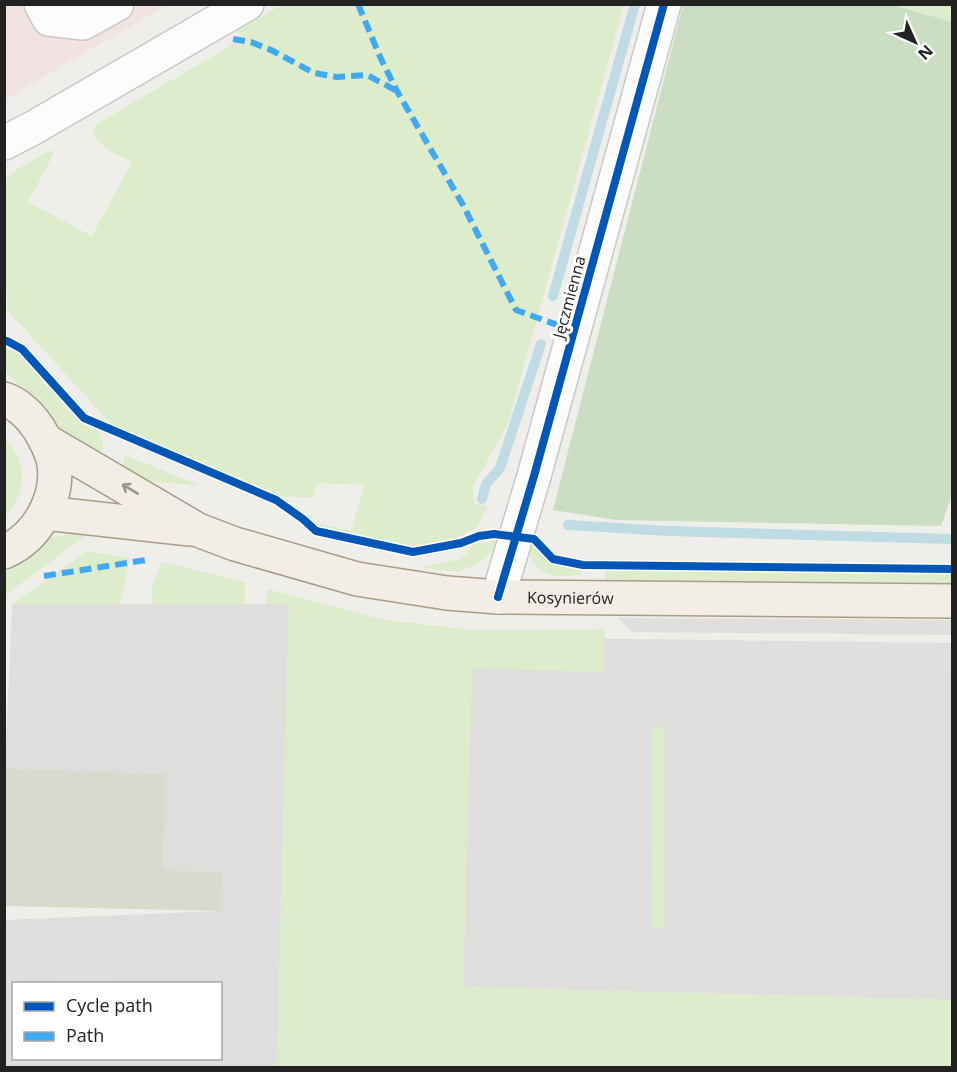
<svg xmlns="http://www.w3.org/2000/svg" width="957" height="1072" font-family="'Open Sans',sans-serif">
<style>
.residential{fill:#dfdedc;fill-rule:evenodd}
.commercial{fill:#f1e3e1}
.construction{fill:#d9d9cd}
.grass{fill:#ddeccb}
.forest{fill:#cbdec1}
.parking{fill:#e0dfde}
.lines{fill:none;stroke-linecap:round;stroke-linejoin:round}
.stream{stroke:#bfdbe3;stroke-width:10}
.minor-casing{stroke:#c9c8c7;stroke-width:36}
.major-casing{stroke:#a79c86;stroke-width:36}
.minor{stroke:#fdfcfc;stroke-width:33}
.major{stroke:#f3ede7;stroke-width:33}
.quiet{stroke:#3fa9f5;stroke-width:6;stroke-dasharray:12 6;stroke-linecap:butt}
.cycleway-casing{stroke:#fff;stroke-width:11}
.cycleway{stroke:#0057b8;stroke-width:8}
.oneway{stroke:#95928e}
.labels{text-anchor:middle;stroke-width:6;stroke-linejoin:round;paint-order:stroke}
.street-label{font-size:16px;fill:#222;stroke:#fff}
</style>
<rect width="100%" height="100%" fill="#f0eeeb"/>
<g class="residential">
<path d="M12,604H289L277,1067L5,1068V920L221,911L222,872L163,870L165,774L5,768ZM14,984H220V1058H14Z"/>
<polygon points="472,637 952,643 952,1000 463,987"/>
</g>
<polygon class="commercial" points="5,5 167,5 19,91 5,101"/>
<polygon class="construction" points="5,768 165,774 163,870 222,872 221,911 5,906"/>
<g class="grass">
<path d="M283,4L624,5L508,424L473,486L474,503L488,507L476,528L448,542L407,547L334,533L312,525L305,514L313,516L312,522L351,531L364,485L316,483L314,498L276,496L114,427L8,311L4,272L5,180L16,170L50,150L54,153L28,202L92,236L132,162C117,153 100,150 93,132L97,124L242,39L237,31Z"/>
<polygon points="893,5 952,5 952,22"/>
<polygon points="5,349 15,349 80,421 99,432 103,444 101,459 68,444 54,421 5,371"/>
<path d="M4,437C28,462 28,491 5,516Z"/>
<polygon points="125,455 199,485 151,482 121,471"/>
<polygon points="86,532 85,536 8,593 5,593 4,575 8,569 24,556 53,537"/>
<polygon points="497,540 493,550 479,563 457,572 419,567 462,559 474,544"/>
<path d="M526,544L539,548L549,562L578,569L582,573L581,575C572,575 561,577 552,575C538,572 528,557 526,544Z"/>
<polygon points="87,551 130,558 120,604 12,604"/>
<polygon points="162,562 245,582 245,604 152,604 152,587"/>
<polygon points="605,569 952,572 952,583 606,580"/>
<polygon points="267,589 384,620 473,630 605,629 603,672 472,668 463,987 952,1000 952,1067 277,1067 289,604 266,604"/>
<polygon points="652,727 664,727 664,928 651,928"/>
</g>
<polygon class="forest" points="683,5 893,5 952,22 952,495 941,526 615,520 553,510"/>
<g class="parking">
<polygon points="618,618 952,620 952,635 632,632"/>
<polygon points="615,639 952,644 952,672 615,667"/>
<polygon points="637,727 652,727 651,928 636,928"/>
<rect x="664" y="727" width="14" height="201"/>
<polygon points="4,932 28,933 26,983 14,984 13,1031 5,1030"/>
<polygon points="56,955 112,957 111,983 54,983"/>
<polygon points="51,1059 107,1059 107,1067 50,1067"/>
</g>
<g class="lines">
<g class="stream">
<polyline points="553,296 635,4"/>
<polyline points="482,499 486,484 500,468 541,344"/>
<polyline points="568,525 669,531 952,539"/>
</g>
<defs>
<g id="minor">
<polyline points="41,4 49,19 83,23 117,4"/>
<polyline points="4,143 33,128 247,4"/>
<polyline points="498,597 534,476 664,4"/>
</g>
<g id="major">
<path d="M4,399C19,404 31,417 39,429C45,439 50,448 53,459C61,495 39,537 4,552"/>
<path id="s1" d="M48,442L198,530L235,544L357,579L447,593L498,597L952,601"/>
<polyline points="45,513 190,529"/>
</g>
</defs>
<use href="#minor" class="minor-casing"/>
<use href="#major" class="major-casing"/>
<use href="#minor" class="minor"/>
<use href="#major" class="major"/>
<g class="quiet">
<polyline points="358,4 381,59 397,91 463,205 516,310 574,331"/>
<polyline points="233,39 251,42 271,50 314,73 337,77 367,75 397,91"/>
<polyline points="44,576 146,560"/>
</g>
<defs>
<g id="cycleway">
<polyline points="4,341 7,341 22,349 84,418 276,500 303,519 316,531 413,552 461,543 479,536 494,534 534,539 553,559 583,565 952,569"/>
<polyline points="498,597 534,476 664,4"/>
</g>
</defs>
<use href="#cycleway" class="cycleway-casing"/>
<use href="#cycleway" class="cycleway"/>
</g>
<defs><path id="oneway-shaft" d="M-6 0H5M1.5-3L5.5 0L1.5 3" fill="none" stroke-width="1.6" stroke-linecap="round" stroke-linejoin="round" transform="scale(1.5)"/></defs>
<use class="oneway" href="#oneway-shaft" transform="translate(130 489) rotate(-149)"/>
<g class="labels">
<g class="street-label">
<text transform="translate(569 297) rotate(-75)" y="6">Jęczmienna</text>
<text dy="6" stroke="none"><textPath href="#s1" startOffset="555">Kosynierów</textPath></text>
</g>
</g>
<rect width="957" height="1072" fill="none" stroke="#222222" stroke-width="12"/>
<rect x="12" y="982" width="210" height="78" fill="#ffffff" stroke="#a7a7a7" stroke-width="1.5"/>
<rect x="24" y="1002" width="30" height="9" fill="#0057b8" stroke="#a7a7a7" stroke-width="1.5"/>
<text x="66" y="1012" font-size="18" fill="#222222">Cycle path</text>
<rect x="24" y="1032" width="30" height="9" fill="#3fa9f5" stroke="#a7a7a7" stroke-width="1.5"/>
<text x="66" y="1042" font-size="18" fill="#222222">Path</text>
<g transform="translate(915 42) rotate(135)" stroke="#ffffff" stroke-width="4.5" paint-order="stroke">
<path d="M0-4.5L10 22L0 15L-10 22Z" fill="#222222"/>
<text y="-9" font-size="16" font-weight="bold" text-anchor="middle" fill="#222222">N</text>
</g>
</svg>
